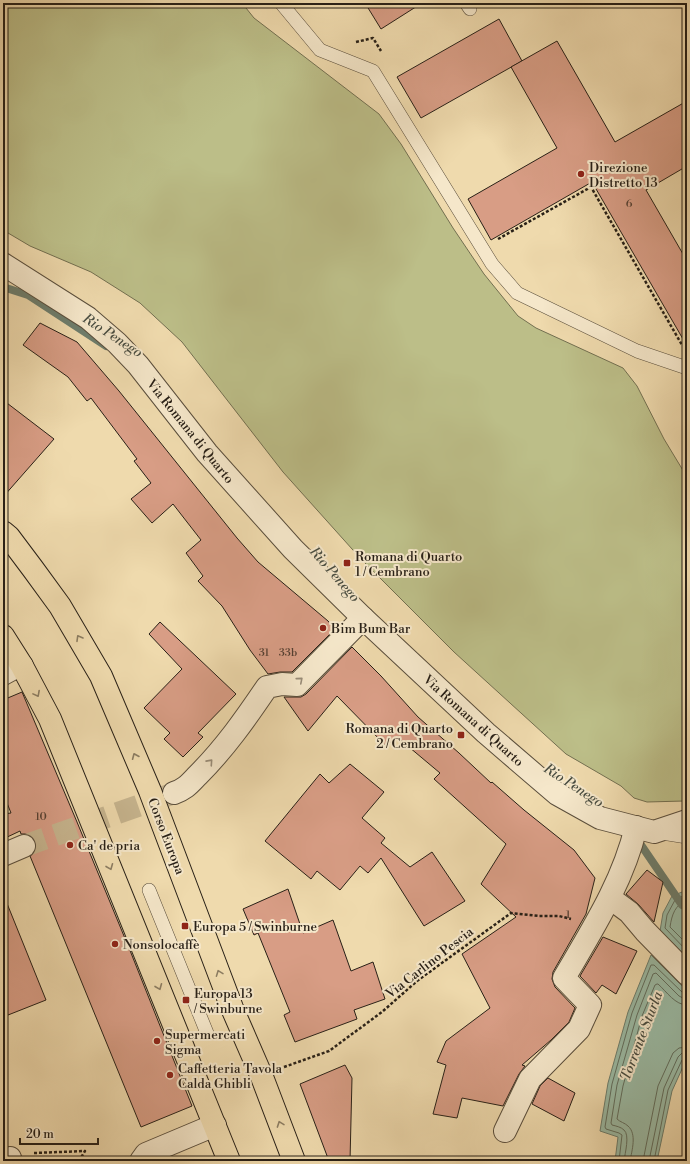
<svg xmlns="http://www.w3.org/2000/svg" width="690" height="1164" font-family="'Libre Bodoni',serif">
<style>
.green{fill:#bcbe88;stroke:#726f50}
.water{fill:#9bbba5;stroke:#6d7d6c}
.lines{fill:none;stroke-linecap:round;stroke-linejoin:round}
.shore{stroke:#626e5e;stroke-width:1}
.stream{stroke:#6d7d6c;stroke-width:8}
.building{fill:#d89d85;stroke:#282017}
.street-tunnel{stroke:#c7b58f;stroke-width:22;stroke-dasharray:22 11;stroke-linecap:butt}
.lane-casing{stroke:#5a4e3c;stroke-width:14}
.street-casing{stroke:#5a4e3c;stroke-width:24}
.primary-casing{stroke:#282017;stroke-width:24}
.path{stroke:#282017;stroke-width:2.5;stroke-dasharray:3 2;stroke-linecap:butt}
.lane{stroke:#f5e7ca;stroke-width:13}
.street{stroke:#f5e7ca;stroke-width:22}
.primary{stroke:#efdaad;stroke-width:22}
.oneway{stroke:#8c7d62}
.oneway2{stroke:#998d79}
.poi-dot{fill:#8f2418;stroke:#f5e7ca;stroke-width:1.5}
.labels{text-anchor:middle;stroke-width:4;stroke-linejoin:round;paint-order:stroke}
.number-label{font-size:11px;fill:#543f32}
.poi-label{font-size:13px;fill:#282017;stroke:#f5e7ca;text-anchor:start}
.street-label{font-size:13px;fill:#282017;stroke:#f5e7ca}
.water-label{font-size:14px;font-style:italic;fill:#4a4e42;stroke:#f5e7ca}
</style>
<rect width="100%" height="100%" fill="#efdaad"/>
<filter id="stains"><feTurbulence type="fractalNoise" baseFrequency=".005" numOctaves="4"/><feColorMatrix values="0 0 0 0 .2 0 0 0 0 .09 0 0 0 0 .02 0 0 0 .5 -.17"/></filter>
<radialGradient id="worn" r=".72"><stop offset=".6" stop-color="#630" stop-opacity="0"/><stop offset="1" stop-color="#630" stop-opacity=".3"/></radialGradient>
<polygon class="green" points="3,3 242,3 254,18 379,114 401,144 453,228 484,274 518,316 536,328 623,368 637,386 664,439 687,477 687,799 684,801 647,802 634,798 621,786 566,754 454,652 361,559 283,472 182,342 140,303 91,272 30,246 3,230"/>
<g class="water">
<polygon points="687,890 687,957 660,931 663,913 672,896"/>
<polygon points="651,955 687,991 687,1058 672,1091 657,1161 615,1161 618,1137 600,1131 608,1083 628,1012"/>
</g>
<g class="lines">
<g class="shore">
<polyline points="687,894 675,900 667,915 665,928 687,951"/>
<path d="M687,900C675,905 672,914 670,927L687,944"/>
<polyline points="619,1161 622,1135 619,1133 606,1129 605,1127 612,1084 632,1013 651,965 654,965 683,993 687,994"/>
<path d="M624,1161C625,1153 630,1135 624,1130C621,1127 616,1126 612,1125L611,1123L617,1085L637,1015L653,974L656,973L679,996L683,998L687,999"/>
<path d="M630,1161C632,1150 637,1134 628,1126C625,1123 620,1122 617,1119L623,1086L642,1016L655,985L657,984H658C667,992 675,1005 687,1005"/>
<polyline points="643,1161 658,1086 673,1053 679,1048 687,1047"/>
<polyline points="649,1161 664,1088 678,1057 682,1053 687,1053"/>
<polyline points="654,1161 668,1090 682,1060 684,1058 687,1058"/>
</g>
<g class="stream">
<polyline points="3,287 28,295 106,346"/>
<polyline points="635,840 639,842 682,905 687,907"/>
</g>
</g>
<g class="building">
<polygon points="365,3 422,3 381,29"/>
<polygon points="499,19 522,61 421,118 397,77"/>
<polygon points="557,41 615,142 687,101 687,166 646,190 687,261 687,346 592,182 491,240 468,199 557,148 511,67"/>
<polygon points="40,323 77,342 119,391 237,538 258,562 328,621 335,629 292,672 280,672 268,674 250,650 222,606 198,581 203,576 186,553 201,540 173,504 152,523 131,499 151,483 134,461 137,459 91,398 87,401 68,377 23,345"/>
<polygon points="3,400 54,439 3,497"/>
<polygon points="160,622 236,694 198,733 203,737 183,757 164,739 170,733 144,708 182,669 149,634"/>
<polygon points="352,647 381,676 418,717 459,753 491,783 492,782 524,810 574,850 595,878 586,914 553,972 552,979 555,987 575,1008 569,1022 551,1040 522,1065 525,1066 519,1074 503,1106 462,1098 457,1118 433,1114 446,1065 437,1062 446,1041 490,1008 462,954 516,917 481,884 506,844 434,779 440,773 397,737 386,746 337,696 308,731 284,697 301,697 306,694"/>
<polygon points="22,692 77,822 131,953 192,1106 141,1127 30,856 34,853 36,848 35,841 31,836 26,834 21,834 20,831 3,839 3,814 11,813 3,793 3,700"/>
<polygon points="350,764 384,792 362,818 385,838 381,843 410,867 432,852 465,901 424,926 381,858 368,873 360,866 340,890 317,871 311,879 265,841 320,774 329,783"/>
<polygon points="647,870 663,882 654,922 638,904 626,894"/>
<polygon points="288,889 303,933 333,920 351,971 373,962 385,999 354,1010 357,1019 295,1042 284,1015 290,1012 258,933 254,935 243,909"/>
<polygon points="3,896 4,896 46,1000 3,1017"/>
<polygon points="603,937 637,951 616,994 602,985 596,993 580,976"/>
<polygon points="345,1065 352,1078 350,1161 329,1161 300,1084"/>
<polygon points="548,1078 575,1093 564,1121 532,1104 540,1086"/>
</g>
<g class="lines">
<polyline class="street-tunnel" points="24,846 172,794"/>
<defs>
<g id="lane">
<polyline points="281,3 320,50 373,71 492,264 517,293 637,351 687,368"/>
<polyline points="466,3 470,9"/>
<polyline points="662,833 687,837"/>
<polyline points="149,890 207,1033"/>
</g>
<g id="street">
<polyline points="3,264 88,318 117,343 138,365 207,453 293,549 363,618 486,733 557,794 600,818 654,832 687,821"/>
<polyline points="3,674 14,668 22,666"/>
<path d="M174,793C186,789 190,783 198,775C225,748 246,718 267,687L282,684L297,685L363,618"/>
<polyline points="3,855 24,846"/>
<polyline points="610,898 629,912 645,931 687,974"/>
<path d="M505,1131L530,1079L579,1029L590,1005L564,978C592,930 623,882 636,827"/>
<polyline points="5,1161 10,1158"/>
<polyline points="141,1161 146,1154 215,1125"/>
</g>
<g id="primary">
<polyline points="3,532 9,537 33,569 60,606 101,676 150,791 232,1008 262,1077 294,1161"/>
<polyline points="3,636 22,666 50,719 229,1161"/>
</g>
</defs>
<use href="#lane" class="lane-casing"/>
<use href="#street" class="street-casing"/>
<use href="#primary" class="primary-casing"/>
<g class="path">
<polyline points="356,42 373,38 381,51"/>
<polyline points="498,239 591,187 682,345"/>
<polyline points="284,1067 329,1051 382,1012 417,981 511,913 539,916 559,916 571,919"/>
<polyline points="34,1153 85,1151 79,1161"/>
</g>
<use href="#lane" class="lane"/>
<use href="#street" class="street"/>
<use href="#primary" class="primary"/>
</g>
<defs><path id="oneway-chevron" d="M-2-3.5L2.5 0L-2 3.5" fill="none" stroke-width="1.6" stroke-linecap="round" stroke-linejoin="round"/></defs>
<g class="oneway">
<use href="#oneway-chevron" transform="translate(79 638) rotate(-120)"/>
<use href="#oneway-chevron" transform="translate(37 694) rotate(62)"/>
<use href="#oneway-chevron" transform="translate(135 756) rotate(-113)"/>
<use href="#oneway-chevron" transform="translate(110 867) rotate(68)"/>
<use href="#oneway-chevron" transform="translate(219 973) rotate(-111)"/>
<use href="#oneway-chevron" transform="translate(159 987) rotate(68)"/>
<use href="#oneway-chevron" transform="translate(280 1124) rotate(-110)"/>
</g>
<g class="oneway2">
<use href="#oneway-chevron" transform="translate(300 680) rotate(-41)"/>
<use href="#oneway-chevron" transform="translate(210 762) rotate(-48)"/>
</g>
<g class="poi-dot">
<circle cx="581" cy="174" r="4"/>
<rect x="343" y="559" width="8" height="8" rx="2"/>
<circle cx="323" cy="628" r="4"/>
<rect x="457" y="731" width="8" height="8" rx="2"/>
<circle cx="70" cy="845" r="4"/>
<rect x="181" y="922" width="8" height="8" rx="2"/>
<circle cx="115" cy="944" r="4"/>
<rect x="182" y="996" width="8" height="8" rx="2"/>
<circle cx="157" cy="1041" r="4"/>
<circle cx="170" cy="1075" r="4"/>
</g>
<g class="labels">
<g class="number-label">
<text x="629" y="207">6</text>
<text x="264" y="656">31</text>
<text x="288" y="656">33b</text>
<text x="41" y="820">10</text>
<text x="568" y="918">1</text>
</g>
<g class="poi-label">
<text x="589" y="172">Direzione<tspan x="589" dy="15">Distretto 13</tspan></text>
<text x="355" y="561">Romana di Quarto<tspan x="355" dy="15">1 / Cembrano</tspan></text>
<text x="331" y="633">Bim Bum Bar</text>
<text x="453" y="733" text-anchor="end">Romana di Quarto<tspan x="453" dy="15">2 / Cembrano</tspan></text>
<text x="78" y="850">Ca' de pria</text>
<text x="193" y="931">Europa 5 / Swinburne</text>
<text x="123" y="949">Nonsolocaffè</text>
<text x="194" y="998">Europa 13<tspan x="194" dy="15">/ Swinburne</tspan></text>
<text x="165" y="1039">Supermercati<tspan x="165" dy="15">Sigma</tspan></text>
<text x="178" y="1073">Caffetteria Tavola<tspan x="178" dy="15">Calda Ghibli</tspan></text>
</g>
<g class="street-label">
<text transform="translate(191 431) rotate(51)" y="5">Via Romana di Quarto</text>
<text transform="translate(474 720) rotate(42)" y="5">Via Romana di Quarto</text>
<text transform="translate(167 836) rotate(69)" y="5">Corso Europa</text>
<text transform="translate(429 962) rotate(-38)" y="5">Via Carlino Pescia</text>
</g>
<g class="water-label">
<text transform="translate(113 335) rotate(33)" y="5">Rio Penego</text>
<text transform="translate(335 574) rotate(49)" y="5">Rio Penego</text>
<text transform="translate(574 785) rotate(33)" y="5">Rio Penego</text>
<text transform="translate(641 1036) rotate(-69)" y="5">Torrente Sturla</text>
</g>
</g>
<rect width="690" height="1164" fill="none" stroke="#efdaad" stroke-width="16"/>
<rect x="4" y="4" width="682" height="1156" fill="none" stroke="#282017" stroke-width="2"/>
<rect x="8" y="8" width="674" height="1148" fill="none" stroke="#282017"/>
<path d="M20 1138v6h78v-6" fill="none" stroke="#282017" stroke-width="2"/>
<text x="26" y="1138" font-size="12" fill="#282017" stroke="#f5e7ca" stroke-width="3" paint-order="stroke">20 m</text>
<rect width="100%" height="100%" filter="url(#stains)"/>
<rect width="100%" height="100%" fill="url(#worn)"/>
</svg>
